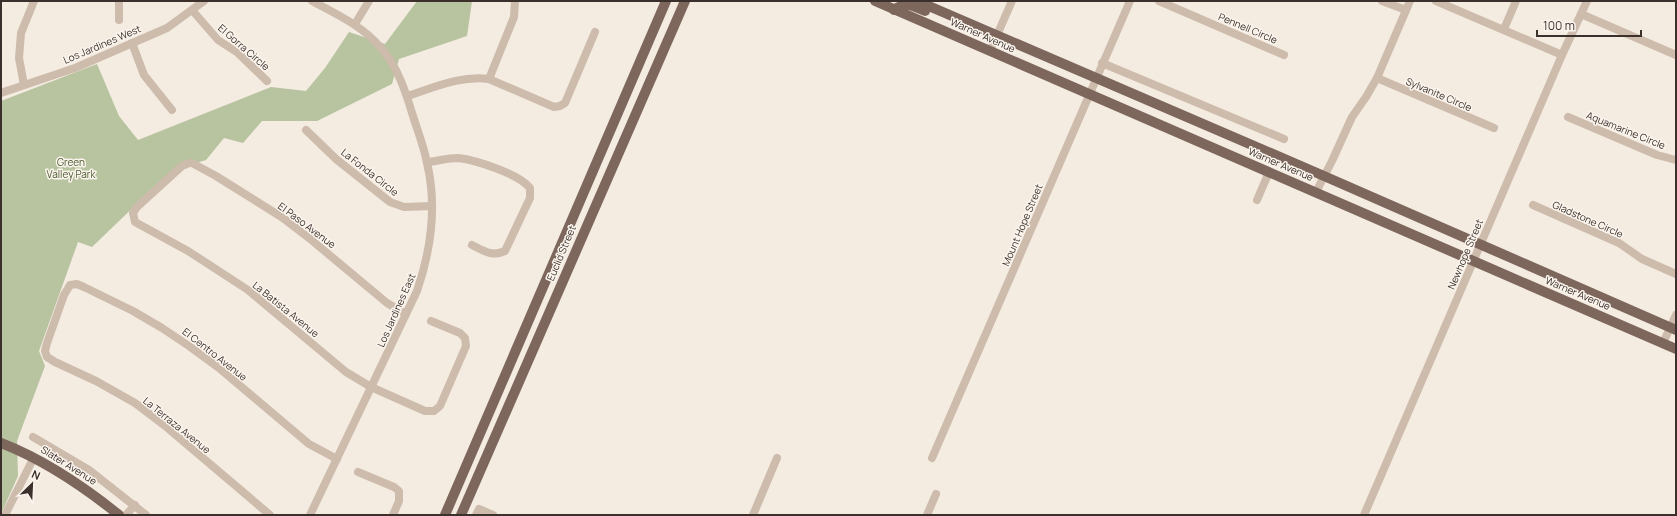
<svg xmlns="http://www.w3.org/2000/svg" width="1677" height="516" font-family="Manrope,sans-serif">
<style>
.green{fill:#b8c4a0}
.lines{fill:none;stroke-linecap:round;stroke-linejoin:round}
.minor{stroke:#cdbbac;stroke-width:8}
.major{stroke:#7d675c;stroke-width:10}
.labels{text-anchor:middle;stroke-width:3;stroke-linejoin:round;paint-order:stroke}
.street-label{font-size:10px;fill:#3b302b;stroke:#fbf5ee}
.park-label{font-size:10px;fill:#4a5a2e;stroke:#fbf5ee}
</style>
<rect width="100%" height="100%" fill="#f4ebe1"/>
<polygon class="green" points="417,1 472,1 467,36 399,59 392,84 317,121 262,121 243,143 224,138 206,160 171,171 92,247 78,242 39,351 45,366 17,441 18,476 1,514 1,101 97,64 119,116 138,140 271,87 306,91 325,68 349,32 385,44"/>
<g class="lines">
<g class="minor">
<polyline points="1159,1 1284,55"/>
<polyline points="1382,1 1406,10"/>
<polyline points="1436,1 1562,55"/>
<polyline points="192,10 218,40 238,53 267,81"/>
<polyline points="1581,14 1676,55"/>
<polyline points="119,20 119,1"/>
<polyline points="355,24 369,1"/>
<polyline points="1504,29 1516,1"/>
<polyline points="132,43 144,75 172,110"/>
<polyline points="990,51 1012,1"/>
<polyline points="1102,63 1284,139"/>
<polyline points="1377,78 1494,128"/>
<polyline points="489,79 514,17 515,1"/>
<polyline points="24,85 19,58 21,33 34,1"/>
<polyline points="1,93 75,68 167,28 204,1"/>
<path d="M407,96C433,88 461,75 489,79L554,107L560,106L565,103L595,32"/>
<polyline points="1568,117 1657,155 1676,160"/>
<polyline points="306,130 336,159 390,202 404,207 432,206"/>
<path d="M427,162C437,161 448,158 458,158C476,160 519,174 530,188V198L505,251C492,257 484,251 472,245"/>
<polyline points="1316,192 1332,161 1352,117 1366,97 1377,78 1410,1"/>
<polyline points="1257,200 1269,172"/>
<polyline points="1533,205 1619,243 1642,259 1676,274"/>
<polyline points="406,314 387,303 309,238 283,218 216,176 192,163 189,163 182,166 137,207 133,213 135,222 188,251 248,290 346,372 371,387 425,411 434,411 440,406 466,346 465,338 460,333 431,321"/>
<polyline points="1663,343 1676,315"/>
<polyline points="33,437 89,470 146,515"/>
<polyline points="932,458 1130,1"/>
<polyline points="358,472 394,487 399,491 399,501 393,515"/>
<polyline points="5,515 34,457"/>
<polyline points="126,515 135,505"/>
<polyline points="270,515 164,425 135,403 96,381 55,362 47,357 45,351 47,343 64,295 70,285 77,284 84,287 133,311 162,328 189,346 219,368 309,444 337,459"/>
<path d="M310,515L417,291C431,250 437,205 427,163C424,147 418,132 413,116C406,93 398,67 381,48C363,26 336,14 312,1"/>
<polyline points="476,515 479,509 493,515"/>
<polyline points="753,515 777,458"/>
<polyline points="927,515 936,494"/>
<polyline points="1364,515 1562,55 1587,1"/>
</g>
<g class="major">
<polyline points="875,1 1676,349"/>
<polyline points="917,1 1324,176 1676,330"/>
<path d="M894,10C906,1 913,6 925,11"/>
<path d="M1,443C45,460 83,486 119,515"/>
<polyline points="445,515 666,1"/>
<polyline points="461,515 685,1"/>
</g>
</g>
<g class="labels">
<g class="street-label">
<text transform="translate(1248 28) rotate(23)" y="4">Pennell Circle</text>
<text transform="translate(983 35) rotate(24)" y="4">Warner Avenue</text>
<text transform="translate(102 44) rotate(-23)" y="4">Los Jardines West</text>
<text transform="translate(244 47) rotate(41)" y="4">El Gorra Circle</text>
<text transform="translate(1439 94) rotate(23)" y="4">Sylvanite Circle</text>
<text transform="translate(1626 130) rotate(22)" y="4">Aquamarine Circle</text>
<text transform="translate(1281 164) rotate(23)" y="4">Warner Avenue</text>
<text transform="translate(370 172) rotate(38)" y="4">La Fonda Circle</text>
<text transform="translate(1588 219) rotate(24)" y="4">Gladstone Circle</text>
<text transform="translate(307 225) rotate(37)" y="4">El Paso Avenue</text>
<text transform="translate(1022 225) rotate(-67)" y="4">Mount Hope Street</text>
<text transform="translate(561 253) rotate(-67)" y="4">Euclid Street</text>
<text transform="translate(1465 254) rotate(-67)" y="4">Newhope Street</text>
<text transform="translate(1578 293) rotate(23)" y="4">Warner Avenue</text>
<text transform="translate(286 309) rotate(39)" y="4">La Batista Avenue</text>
<text transform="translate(396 310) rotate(-66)" y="4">Los Jardines East</text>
<text transform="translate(215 354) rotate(38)" y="4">El Centro Avenue</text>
<text transform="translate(177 425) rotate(39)" y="4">La Terraza Avenue</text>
<text transform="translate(69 465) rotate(32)" y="4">Slater Avenue</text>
</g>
<g class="park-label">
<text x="71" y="166">Green<tspan x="71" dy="12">Valley Park</tspan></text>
</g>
</g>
<rect width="1677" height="516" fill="none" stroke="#3b302b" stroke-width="4"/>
<g transform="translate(32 484) rotate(24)" stroke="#fbf5ee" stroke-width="3" paint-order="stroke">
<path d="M0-3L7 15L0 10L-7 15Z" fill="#3b302b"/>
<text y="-6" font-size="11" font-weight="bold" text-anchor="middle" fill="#3b302b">N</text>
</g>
<path d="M1537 30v6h104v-6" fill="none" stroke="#3b302b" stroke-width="2"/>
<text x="1543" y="30" font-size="12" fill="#3b302b" stroke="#fbf5ee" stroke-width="3" paint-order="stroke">100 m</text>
</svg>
